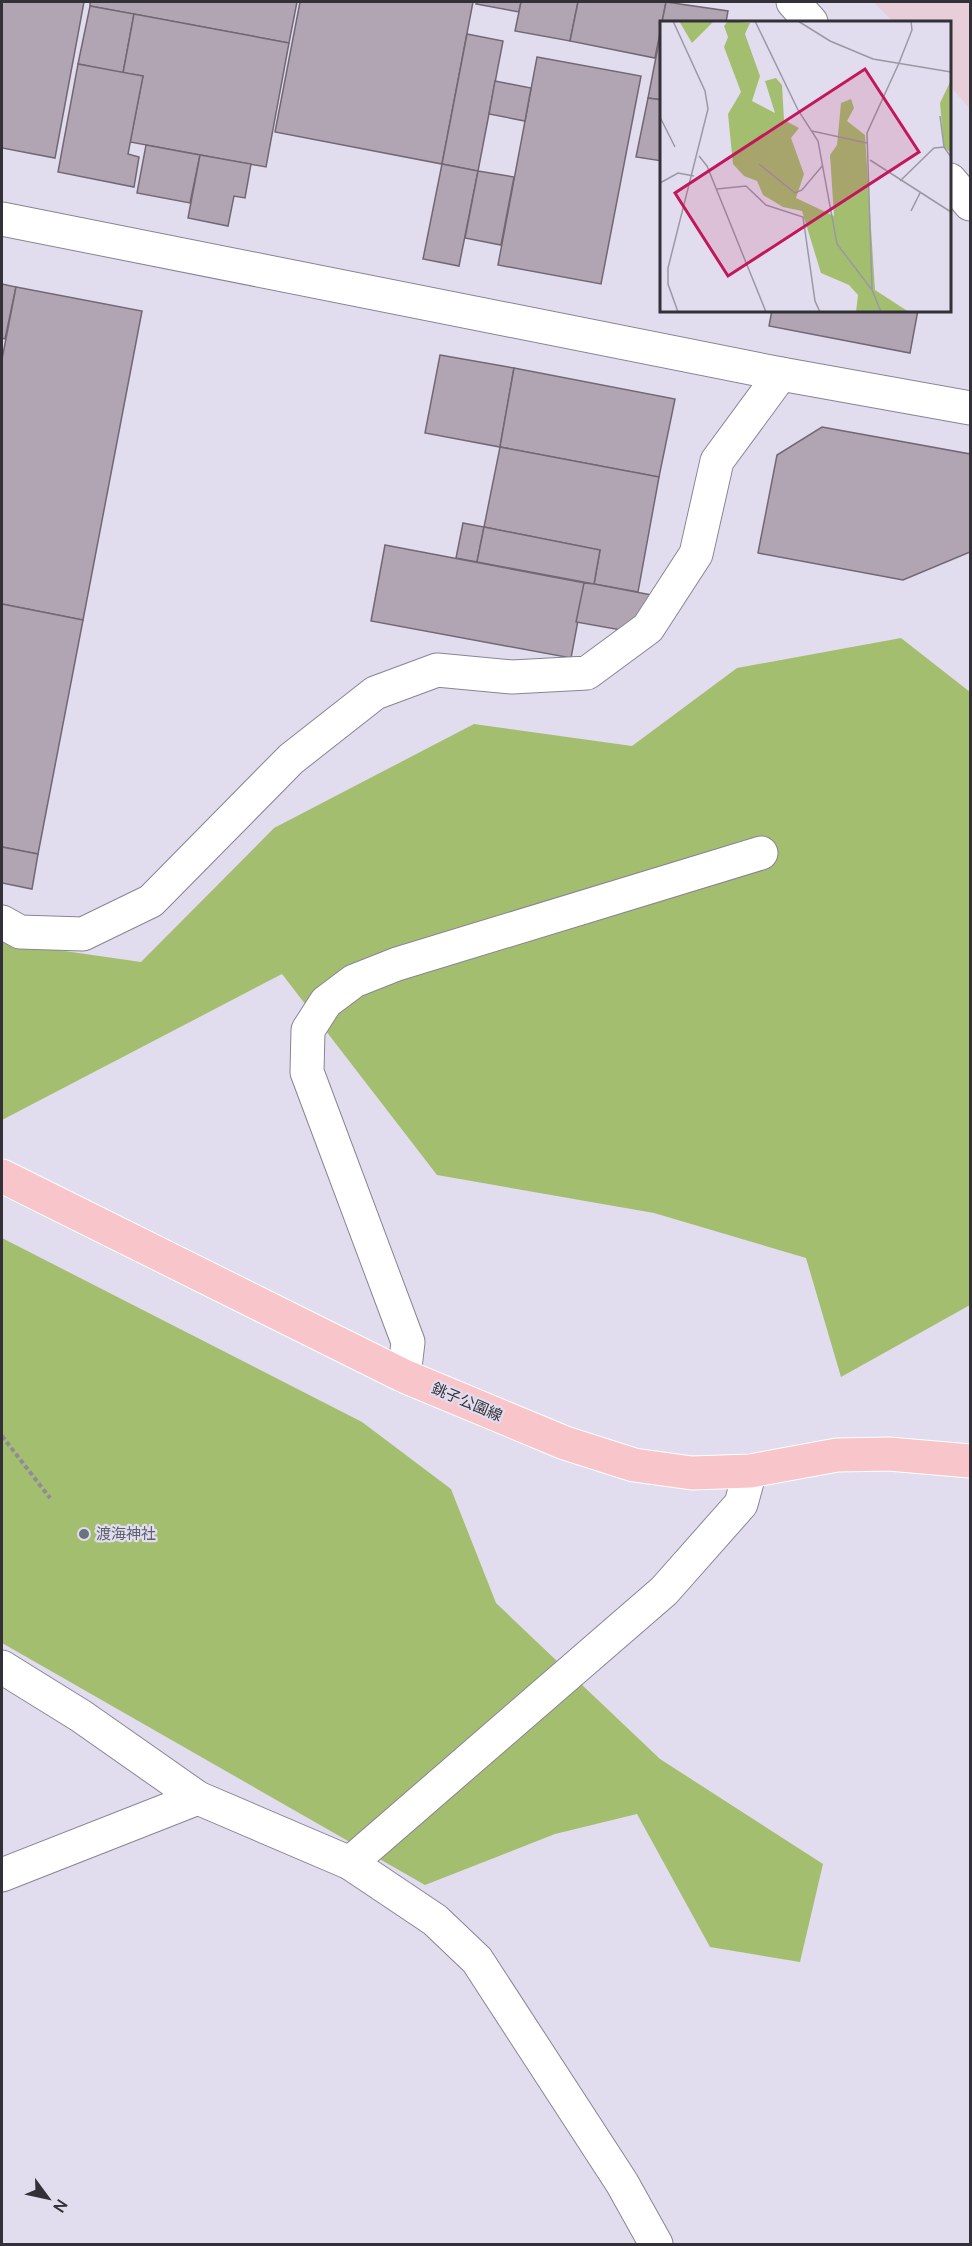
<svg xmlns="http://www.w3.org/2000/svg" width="972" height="2246" font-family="Manrope,'Noto Sans JP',sans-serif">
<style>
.education{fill:#e7ced8}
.forest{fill:#a4be6f}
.building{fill:#b1a5b3;stroke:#726774;stroke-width:1.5}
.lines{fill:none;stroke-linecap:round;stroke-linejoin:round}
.minor-casing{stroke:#888494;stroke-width:35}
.major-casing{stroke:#fff;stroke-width:35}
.path{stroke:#8f8c98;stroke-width:4;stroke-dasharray:4.5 3;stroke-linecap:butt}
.minor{stroke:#fff;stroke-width:33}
.major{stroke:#f8c5ca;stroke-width:33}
.worship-dot{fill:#6b7280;stroke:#e1ddee;stroke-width:2}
.labels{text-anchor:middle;stroke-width:4.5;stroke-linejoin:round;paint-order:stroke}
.street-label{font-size:15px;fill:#333137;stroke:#e1ddee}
.worship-label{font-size:15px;fill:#5b616d;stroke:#e1ddee;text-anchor:start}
.inset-road{fill:none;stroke:#9b98a5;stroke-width:1.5}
.view{fill:#c2185b;fill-opacity:0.15;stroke:#c2185b;stroke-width:3}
.inset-edge{fill:none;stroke:#333137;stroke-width:3}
</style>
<rect width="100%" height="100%" fill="#e1ddee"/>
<polygon class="education" points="874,2 970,2 970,109 950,86 950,22 893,22"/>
<g class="forest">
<polygon points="901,638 970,692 970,1305 841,1377 806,1258 654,1213 437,1175 282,974 2,1120 2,942 141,962 274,828 474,724 632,746 737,668"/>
<polygon points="2,1238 362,1422 451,1489 496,1603 660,1759 823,1864 800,1962 710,1947 637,1814 555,1834 425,1885 2,1643"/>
</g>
<g class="building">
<polygon points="2,2 84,2 55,158 2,148"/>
<polygon points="90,2 297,2 289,43 90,6"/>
<polygon points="300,2 473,2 442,164 275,132"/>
<polygon points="477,2 521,2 519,12 476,4"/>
<polygon points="521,2 578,2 570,41 515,31"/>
<polygon points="578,2 666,2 655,58 570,41"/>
<polygon points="666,2 728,11 726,22 662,22"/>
<polygon points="90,6 134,14 123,73 78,64"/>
<polygon points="134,14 289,43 266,167 130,142 143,76 123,73"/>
<polygon points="662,26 662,100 648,98"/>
<polygon points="467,34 503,41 478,171 442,164"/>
<polygon points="537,57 641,76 601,284 498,265"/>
<polygon points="78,64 143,76 128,154 139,157 134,187 58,172"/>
<polygon points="495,81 531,88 525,121 489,114"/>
<polygon points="648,98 662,100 662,161 636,157"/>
<polygon points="146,145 200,155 190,203 137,193"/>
<polygon points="200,155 251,164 245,198 234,196 228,226 188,218"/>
<polygon points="442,164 478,171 459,266 423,259"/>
<polygon points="478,171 514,177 501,245 465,238"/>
<polygon points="2,284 16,287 5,339 2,338"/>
<polygon points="16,287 142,311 83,620 2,604 2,359"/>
<polygon points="772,310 918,310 910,353 769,326"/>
<polygon points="440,355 514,368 500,447 425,433"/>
<polygon points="514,368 675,399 659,477 500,447"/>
<polygon points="822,427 970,454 970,552 903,580 758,553 777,455"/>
<polygon points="500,447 659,477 638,592 594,584 600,550 484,527"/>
<polygon points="463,523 484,527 477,562 456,558"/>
<polygon points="484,527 600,550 594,584 477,562"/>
<polygon points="385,545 585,583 571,658 371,621"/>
<polygon points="584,583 594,584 657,596 632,632 576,622"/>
<polygon points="2,604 83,620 38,854 2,847"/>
<polygon points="2,847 38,854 32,889 2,883"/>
</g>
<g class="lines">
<defs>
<g id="minor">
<polyline points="793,2 811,22"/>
<polyline points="950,180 970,204"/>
<polyline points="2,219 781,374 970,408"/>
<polyline points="2,922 20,932 83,934 151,901 291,759 375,693 437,670 512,677 587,673 648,628 696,554 717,461 781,374"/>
<polyline points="404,1376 408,1342 307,1072 308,1030 326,1002 354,981 397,964 761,853"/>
<polyline points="2,1667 81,1716 198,1798 350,1863 435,1920 477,1960 622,2183 656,2244"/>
<polyline points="350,1863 664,1591 741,1504 750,1471"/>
<polyline points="2,1875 198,1798"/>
</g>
<polyline id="major" points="2,1176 404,1376 565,1443 634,1465 692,1473 750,1471 837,1455 889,1454 970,1461"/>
</defs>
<use href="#minor" class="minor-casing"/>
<use href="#major" class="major-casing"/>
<polyline class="path" points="2,1436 50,1498"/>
<use href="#minor" class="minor"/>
<use href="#major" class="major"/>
</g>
<circle class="worship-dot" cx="84" cy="1534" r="6"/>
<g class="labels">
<g class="street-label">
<text transform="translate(467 1402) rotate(23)" y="5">銚子公園線</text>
</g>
<g class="worship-label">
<text x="96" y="1539">渡海神社</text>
</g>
</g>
<g transform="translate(660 21)">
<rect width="291" height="291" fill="#e1ddee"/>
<path d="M19,0H54L32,22ZM68,0L90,2L85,13L100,55L92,80L115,92L105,60L116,57L122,64L124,99L139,107L131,117L144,153L136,177L174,195L170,134L177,124L181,82L191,78L194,87L187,100L205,114L215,269L249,291H196L198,274L189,264L161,252L142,190L123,186L103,174L97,160L84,155L73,143L68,93L81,71L64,26L68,16L64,5ZM291,59V132L284,126L280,82Z" fill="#a4be6f"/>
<path class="inset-road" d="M13,0L45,70L48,88L8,247V263L18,291M95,0L138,89L158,120L177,223L212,269L221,291M138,0L170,20L213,38L291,51M280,95L284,126M0,96L15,126M152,110L207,122M39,135L47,145L106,291M210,139L291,191M99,143L135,172L142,169L163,144M240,160L274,127L284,126L291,136M0,162L18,152L34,155M57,168L86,165L106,184L143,196L155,280L160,291M251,190L260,172M212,269L207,112L239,42L252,9L251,0"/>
<path class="view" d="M205,48L259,131L68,255L15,172Z"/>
<rect width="291" height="291" class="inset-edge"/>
</g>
<rect width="972" height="2246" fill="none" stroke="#333137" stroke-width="6"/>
<g transform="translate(48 2198) rotate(123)" stroke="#e1ddee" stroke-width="4.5" paint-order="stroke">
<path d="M0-4.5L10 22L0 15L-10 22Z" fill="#333137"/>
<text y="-9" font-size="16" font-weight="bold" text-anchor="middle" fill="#333137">N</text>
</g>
</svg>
